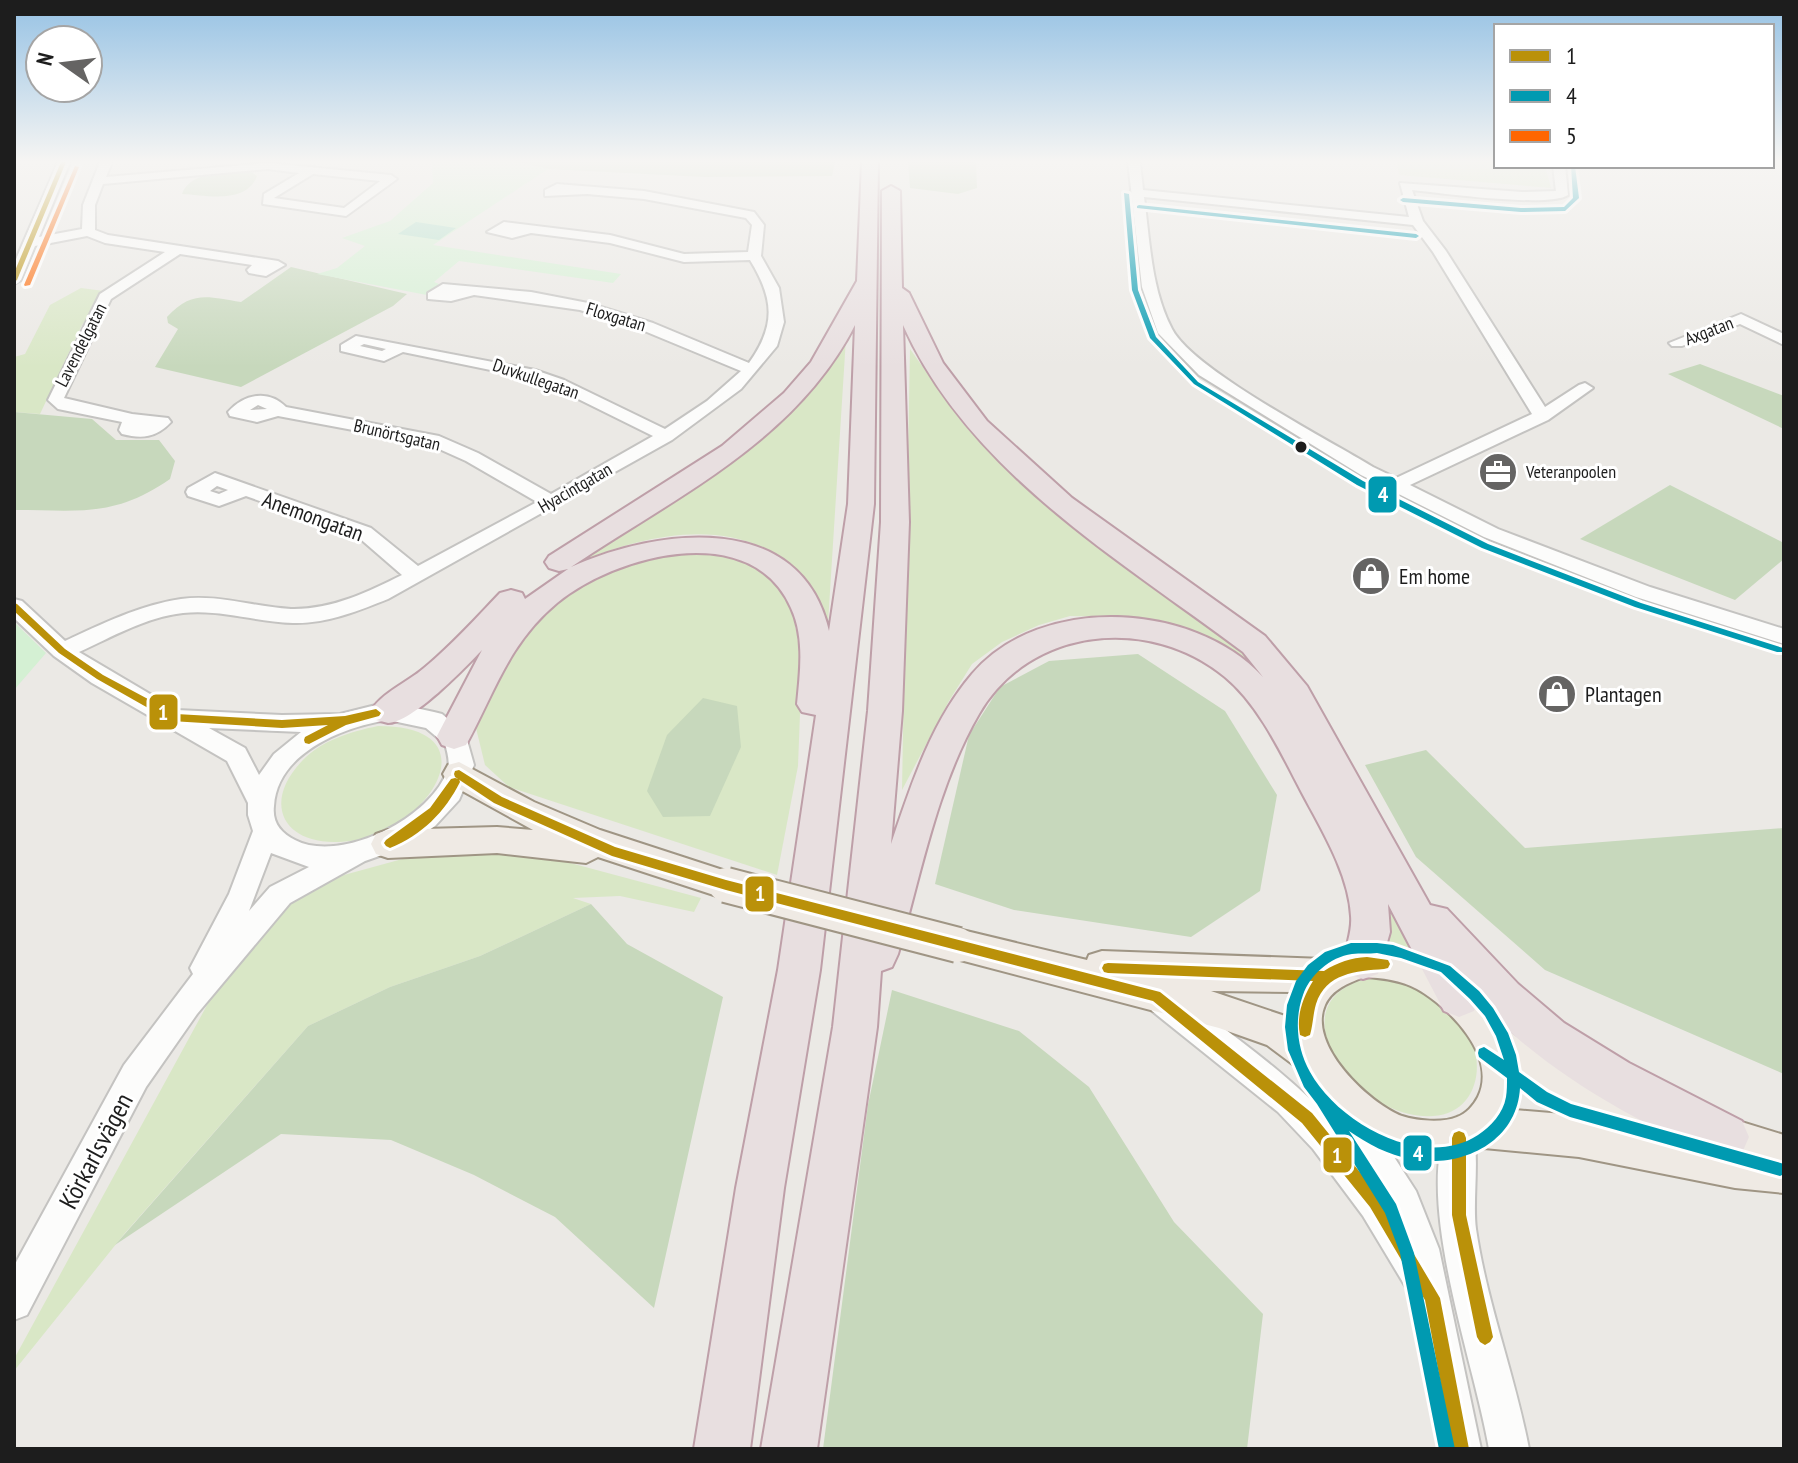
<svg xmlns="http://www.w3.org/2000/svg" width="1798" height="1463" font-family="'PT Sans Narrow',sans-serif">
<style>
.grass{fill:#d9e7c6}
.forest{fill:#c7d8bc}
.park{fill:#d4f0d3}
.pitch{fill:#b3e0cb}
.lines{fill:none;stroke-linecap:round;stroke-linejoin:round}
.minor-casing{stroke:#c4c3c1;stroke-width:4}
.major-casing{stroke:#9f9584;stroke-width:4}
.highway-casing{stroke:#be9fa8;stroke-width:4}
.minor{fill:#fcfcfb;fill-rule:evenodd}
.major{fill:#efeae4;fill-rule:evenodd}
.highway{fill:#e8dfe0;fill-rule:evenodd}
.major-bridge-casing{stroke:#9f9584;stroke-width:38;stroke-linecap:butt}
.major-bridge{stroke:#efeae4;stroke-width:34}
.bus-1-casing{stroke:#fff;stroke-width:6}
.bus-2-casing{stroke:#fff;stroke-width:6}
.bus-3-casing{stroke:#fff;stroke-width:6}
.bus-1{fill:#ba9109;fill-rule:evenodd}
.bus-2{fill:#009ab1;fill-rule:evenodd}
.bus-3{fill:#f60;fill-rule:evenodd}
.bus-dot{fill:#1d1d1d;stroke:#fff;stroke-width:3}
.labels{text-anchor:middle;stroke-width:6;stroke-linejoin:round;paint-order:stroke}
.far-street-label{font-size:18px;fill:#1d1d1d;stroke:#fff}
.far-poi-label{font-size:18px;fill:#1d1d1d;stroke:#fff;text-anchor:start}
.street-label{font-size:22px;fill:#1d1d1d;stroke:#fff}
.poi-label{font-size:22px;fill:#1d1d1d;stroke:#fff;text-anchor:start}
.near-street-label{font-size:26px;fill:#1d1d1d;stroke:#fff}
.line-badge{stroke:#fff;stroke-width:3}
.badge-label{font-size:22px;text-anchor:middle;font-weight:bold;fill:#fff}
</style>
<rect width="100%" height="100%" fill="#ebe9e5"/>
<g class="grass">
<polygon points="1397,162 1496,162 1496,166 1545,166 1551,188 1399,175"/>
<polygon points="81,288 104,291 81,327 40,414 14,412 14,357 25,354 50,305"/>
<path d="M846,338L828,623C821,609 815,592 806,579C801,572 793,567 787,563C729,516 643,535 580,562L577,557C674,494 785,441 846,338Z"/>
<polygon points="910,349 964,425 1007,466 1224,629 1265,672 1426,956 1382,944 1281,704 1241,657 1208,637 1163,624 1115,617 1070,616 1039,625 1002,642 972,664 949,701 902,790"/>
<polygon points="723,552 758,567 790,598 802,662 798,766 777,875 509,787 485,765 476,728 493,666 534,618 587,573 641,555"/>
<path d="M378,726C501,726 422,841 338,842C283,844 262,803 302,761C322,740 350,732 378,726Z"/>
<polygon points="492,851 548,857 701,898 694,912 620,896 573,898 591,904 480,956 390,987 308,1026 125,1233 14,1371 14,1359 224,974 284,903 344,875 406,858"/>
<path d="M1376,977C1392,979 1409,981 1423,990C1436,998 1455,1015 1464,1027C1488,1060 1479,1113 1433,1116C1353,1122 1267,995 1376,977Z"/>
</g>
<g class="forest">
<polygon points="517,162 835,162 832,176 705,177 548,169"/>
<polygon points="908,162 976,162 977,188 958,194 910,188"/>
<path d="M248,170L257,176C246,205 206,195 182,194C190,171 227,172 248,170Z"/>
<path d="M291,267L407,294L393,306L241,387L155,367L178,329L168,323L167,317C192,290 208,297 241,302Z"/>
<polygon points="1700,364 1784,396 1784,429 1668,374"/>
<path d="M14,412L92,419L116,440H159L175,461L170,479C114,518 79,510 14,510Z"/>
<polygon points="1670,485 1784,543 1784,559 1735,600 1580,539"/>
<polygon points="1138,654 1225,711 1277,795 1260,891 1191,937 1014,910 935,884 969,735 1000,687 1049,661"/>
<polygon points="703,698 737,706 741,747 710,816 663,817 647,791 667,735"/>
<polygon points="1426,750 1525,848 1784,828 1784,1074 1545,970 1416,857 1365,765"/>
<polygon points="591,904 627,944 723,997 654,1308 555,1217 474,1175 391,1140 281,1134 115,1245 308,1026 390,987 480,956"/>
<polygon points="892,990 1019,1031 1089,1087 1174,1222 1263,1314 1247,1449 823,1449 868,1105"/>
</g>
<g class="park">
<polygon points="432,162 517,162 548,169 433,245 621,274 613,283 459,261 434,282 439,284 427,295 317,274 337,268 365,246 342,238 390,221 433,183"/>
<polygon points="14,622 46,653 14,690"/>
</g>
<polygon class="pitch" points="416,222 456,228 439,240 398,234"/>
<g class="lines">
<defs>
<g id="minor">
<path d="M58,162H70L39,237L82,229L83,205L100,162H112L106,177L268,163L391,175L397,179L346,216L263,204L264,194L299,173L268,169L103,184L95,205V230L108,235L278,261L285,265L266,276L249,273L247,270L252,265L180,254L111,299L64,398L132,414L168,418L171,422C156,438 142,439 122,434L119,430L122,422L58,409L48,400L100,294L165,252L105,243L87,236L35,246L21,280L14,284V264ZM313,174L380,181L344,208L274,198Z"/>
<path d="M1128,162H1140L1143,190L1409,217L1400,183L1522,192L1556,191L1553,166H1565L1568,195C1549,208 1440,193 1412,190L1423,221L1446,251L1545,407L1579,385L1585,383L1593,388L1548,420L1410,485L1498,529L1650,587L1784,629V644L1636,597L1484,537L1361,475L1199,375L1158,333L1142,287ZM1144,197L1413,225L1433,252L1532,414L1396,478L1373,467C1329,440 1193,370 1172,329C1151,289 1150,241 1144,197Z"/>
<path d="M557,184L644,191L754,212L764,225L761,256L779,288L784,322L777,346L741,389L672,440L388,599C358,611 326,624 293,623C256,622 220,609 183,613C146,617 112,637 79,652L177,710L282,715L340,714L388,702L434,712L442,714L465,733L474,765L459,800L435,826L402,848L365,861L290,903L197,1014L146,1087L27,1315L14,1320V1266L124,1065L193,974L190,968L229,894L253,831L248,815V803L227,761L92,683L54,656L14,618V599L22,601L65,641C102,624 140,605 181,599C218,594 254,607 291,609C331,610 368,592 402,575L357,536L246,496L219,506L188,496L186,492L188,488L215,473L371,528L418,566L537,502L466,461L428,444L278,416L257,422L230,416L228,412C244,394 268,389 286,407L439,436L478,453L551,494L653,436L552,386L525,377L403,352L384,361L341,351V345L356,336L535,370L564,380L665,429L707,401L741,371L642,330L580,310L474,295L451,301L428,299V293L443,284L531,292L588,303L653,323L749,363C776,325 774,299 750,260L684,262L610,243L531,233L512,238L487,232L504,222L610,235L684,254L748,252L752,225L746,218L644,199L587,194L545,196V190ZM364,344L386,349L382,351L360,346ZM258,405L267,409L250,410ZM217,486L228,490L219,494L210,491ZM388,720L426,728L445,744C447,751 450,761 448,768C434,817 341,864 295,840C281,833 272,823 274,806C277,753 343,727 388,720ZM209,728L301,732L274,754L259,775L245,748ZM271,853L309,867L270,887L249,911Z"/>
<polygon points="1741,314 1784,334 1784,345 1740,324 1682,346 1672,346 1669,343"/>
<path d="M1163,987L1174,991C1231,1034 1291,1075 1339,1129L1331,1112L1336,1101L1347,1096L1358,1101L1416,1191L1439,1249L1481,1449H1441L1413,1299L1363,1216L1313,1149L1278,1112L1152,1011L1148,1001L1152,991Z"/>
<path d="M1459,1122L1471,1126C1481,1151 1472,1199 1476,1229C1487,1304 1515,1375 1529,1449H1489C1475,1365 1415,1204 1447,1126Z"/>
</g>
<g id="major">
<polygon points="459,762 534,802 600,830 738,875 743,885 738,895 726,899 598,857 586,863 497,853 388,858 376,854 371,844 376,834 388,830 497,827 533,830 448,783 443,774 448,765"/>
<path d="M958,929L1087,960L1089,955L1102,951L1324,959L1363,945L1402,950L1442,965L1466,981L1495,1011L1506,1029L1562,1070L1610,1089L1681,1109L1687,1123L1682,1136L1690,1137L1688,1133L1695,1119L1709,1112L1784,1135V1193L1735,1188L1579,1157L1484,1148L1452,1160H1422L1399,1156L1351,1132L1326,1110L1307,1085L1299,1069L1267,1045L1219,1028L945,956L940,945L945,934ZM1364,977C1382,978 1401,980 1417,989C1449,1007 1498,1056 1478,1097C1474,1105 1466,1114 1457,1117C1443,1123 1417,1121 1402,1116C1369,1103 1307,1045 1325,1005C1332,989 1349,983 1364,977ZM1211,991H1213L1292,992L1285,1016ZM1521,1088L1535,1099L1575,1115L1515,1110Z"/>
</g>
<g id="highway">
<path d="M862,162H878L874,504L820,970L784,1188L750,1449H694L736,1188L778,970L816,715L802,712L797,704C800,673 805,638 791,608C752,518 615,555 557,603C508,644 495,692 466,745L454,749L442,745L437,736L482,650C466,667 412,723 388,723C388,723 377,720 376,720L371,711C381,693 408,682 424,668C452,645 476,618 500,593L511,590L522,593L525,599L568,569L559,571L549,568L545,562L549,556L722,446L784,393L811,362L857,281ZM855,325L848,504L829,631C801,509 657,528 571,567C675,497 795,442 855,325Z"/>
<path d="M891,186L900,191L902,288L909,293L943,363L987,421L1072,498L1265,636L1307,686L1430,905L1447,909L1518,984L1564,1023L1629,1063L1742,1121L1749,1137L1742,1153L1726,1160C1636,1123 1545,1072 1478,1001L1474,1011L1459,1017L1444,1011L1388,904L1390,932L1378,974L1363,979L1348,974C1339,954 1353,938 1351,916C1349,874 1321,829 1302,793C1282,755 1259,705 1225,677C1150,615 1030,626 979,714C937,786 921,874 898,954L892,967L881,971L877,1027L817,1449H761L833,1027L868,711L881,522L882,191ZM903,325C969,472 1119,559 1243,652L1263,677C1195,602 1040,593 972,674C931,722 911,785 891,844L902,711L909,522Z"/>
</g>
</defs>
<use href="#minor" class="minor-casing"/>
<use href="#major" class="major-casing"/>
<use href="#highway" class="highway-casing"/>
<use href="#minor" class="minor"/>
<use href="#major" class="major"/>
<use href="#highway" class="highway"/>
<defs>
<polyline id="major-bridge" points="726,885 958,945"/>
</defs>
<use href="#major-bridge" class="major-bridge-casing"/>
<use href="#major-bridge" class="major-bridge"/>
<defs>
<g id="bus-1">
<polygon points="61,162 66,162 17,280 14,282 14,273"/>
<polygon points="14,603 17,604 65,649 103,675 176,714 282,720 345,716 376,709 381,713 379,716 346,725 309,744 305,743 304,740 305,737 328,725 282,728 171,721 97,679 59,653 14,611"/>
<polygon points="459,770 502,797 615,847 726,880 1160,992 1312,1113 1380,1197 1440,1298 1469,1449 1453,1449 1425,1300 1370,1207 1302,1123 1153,1001 726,890 612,856 494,803 455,777 454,774 455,771"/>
<path d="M455,778L459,779L460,782C445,812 422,835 390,848L386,846L384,843L386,840L430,808L451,779Z"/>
<path d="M1367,957L1388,960L1390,964L1388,968L1384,969C1356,971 1326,973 1316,1004C1313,1014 1313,1025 1310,1035L1305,1037L1300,1035C1296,1016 1303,997 1313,981L1108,973L1104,972L1102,968L1104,964L1108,963L1324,971C1338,962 1351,958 1367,957Z"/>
<polygon points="1459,1131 1464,1133 1466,1138 1466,1215 1493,1337 1490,1342 1485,1345 1480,1342 1477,1337 1452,1215 1452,1138 1454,1133"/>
</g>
<g id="bus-2">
<polygon points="1571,166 1575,166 1579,198 1565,211 1521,212 1403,202 1400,200 1403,198 1521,208 1564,207 1573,198"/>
<polygon points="1124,193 1129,194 1138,290 1156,337 1198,382 1363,481 1488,544 1641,603 1783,648 1783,652 1777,652 1635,607 1482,548 1357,485 1194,384 1150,338 1132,290"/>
<polygon points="1139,205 1416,234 1419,236 1416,238 1137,208 1137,206"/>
<path d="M1351,943H1377L1393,945L1450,966L1479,991L1493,1008L1508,1033L1516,1055L1519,1072L1547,1092L1571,1104L1784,1164V1174L1780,1176L1570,1117L1537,1102L1520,1088C1517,1143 1460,1169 1411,1159C1388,1155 1368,1144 1349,1131L1396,1204L1414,1253L1455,1449H1439L1400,1253L1385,1213L1317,1104L1304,1087L1288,1050L1285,1027L1287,1005L1296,981L1308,965L1325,952ZM1377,953L1401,958L1441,972L1470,999L1485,1016L1496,1036L1504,1060L1484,1047L1479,1049L1478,1053L1479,1057L1507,1078C1507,1084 1507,1091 1506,1097C1503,1114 1491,1126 1478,1135C1423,1171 1338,1123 1310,1072C1297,1049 1294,1020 1303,995C1310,975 1330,957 1352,954C1360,953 1369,954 1377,953Z"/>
</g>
<polygon id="bus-3" points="75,166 79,167 30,285 25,286 24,285"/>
</defs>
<use href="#bus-1" class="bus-1-casing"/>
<use href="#bus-2" class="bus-2-casing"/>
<use href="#bus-3" class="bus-3-casing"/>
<use href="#bus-1" class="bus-1"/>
<use href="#bus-2" class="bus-2"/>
<use href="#bus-3" class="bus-3"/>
</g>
<linearGradient id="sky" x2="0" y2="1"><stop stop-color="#96c2e4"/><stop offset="0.44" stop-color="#f6f5f3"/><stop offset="1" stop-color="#f6f5f3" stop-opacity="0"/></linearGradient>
<rect width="1798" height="367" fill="url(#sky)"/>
<defs>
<symbol id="office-disc" viewBox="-11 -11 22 22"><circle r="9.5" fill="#656463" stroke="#fff"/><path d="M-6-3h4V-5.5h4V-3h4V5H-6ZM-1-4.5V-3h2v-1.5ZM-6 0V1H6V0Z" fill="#fff"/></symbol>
<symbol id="shop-disc" viewBox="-11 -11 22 22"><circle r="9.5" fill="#656463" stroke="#fff"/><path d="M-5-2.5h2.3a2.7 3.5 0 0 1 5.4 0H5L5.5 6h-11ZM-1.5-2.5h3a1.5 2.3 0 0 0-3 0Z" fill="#fff"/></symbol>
</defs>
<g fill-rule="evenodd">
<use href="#office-disc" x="1476" y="450" width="44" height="44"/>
<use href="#shop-disc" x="1349" y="554" width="44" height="44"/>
<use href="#shop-disc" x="1535" y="672" width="44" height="44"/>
</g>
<circle class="bus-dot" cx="1301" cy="447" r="7"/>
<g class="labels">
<g class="far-street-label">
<text transform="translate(616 317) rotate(17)" y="6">Floxgatan</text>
<text transform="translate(1709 331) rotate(-21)" y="6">Axgatan</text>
<text transform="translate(81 345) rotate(-63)" y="6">Lavendelgatan</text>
<text transform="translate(536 379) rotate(19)" y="6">Duvkullegatan</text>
<text transform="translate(397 435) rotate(13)" y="6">Brunörtsgatan</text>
<text transform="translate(575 488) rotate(-30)" y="6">Hyacintgatan</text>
</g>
<g class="far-poi-label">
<text x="1526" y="478">Veteranpoolen</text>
</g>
<g class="street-label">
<text transform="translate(313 516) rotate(20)" y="8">Anemongatan</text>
</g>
<g class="poi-label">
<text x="1399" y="584">Em home</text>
<text x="1585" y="702">Plantagen</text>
</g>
<g class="near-street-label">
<text transform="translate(96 1151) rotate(-62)" y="9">Körkarlsvägen</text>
</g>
</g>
<g class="line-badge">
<rect x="1367" y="475" width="31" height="39" rx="8" fill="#009ab1"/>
<rect x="148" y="693" width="31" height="38" rx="8" fill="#ba9109"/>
<rect x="744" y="875" width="31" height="38" rx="8" fill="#ba9109"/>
<rect x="1402" y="1134" width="31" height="38" rx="8" fill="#009ab1"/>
<rect x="1322" y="1136" width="31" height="38" rx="8" fill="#ba9109"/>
</g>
<g class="badge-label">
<text x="1383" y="502">4</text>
<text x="163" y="720">1</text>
<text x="760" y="901">1</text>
<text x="1418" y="1161">4</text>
<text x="1337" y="1163">1</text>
</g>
<rect width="1798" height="1463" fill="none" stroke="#1d1d1d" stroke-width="32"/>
<rect x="1494" y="24" width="280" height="144" fill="#ffffff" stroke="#a5a5a5" stroke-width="2"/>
<rect x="1510" y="50" width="40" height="12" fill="#ba9109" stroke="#a5a5a5" stroke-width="2"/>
<text x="1566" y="64" font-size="24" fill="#1d1d1d">1</text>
<rect x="1510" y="90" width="40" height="12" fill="#009ab1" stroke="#a5a5a5" stroke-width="2"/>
<text x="1566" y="104" font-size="24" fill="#1d1d1d">4</text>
<rect x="1510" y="130" width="40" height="12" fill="#ff6600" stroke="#a5a5a5" stroke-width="2"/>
<text x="1566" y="144" font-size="24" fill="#1d1d1d">5</text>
<g transform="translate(64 64) rotate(284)"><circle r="38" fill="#ffffff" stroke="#a5a5a5" stroke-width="2"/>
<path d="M0-6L14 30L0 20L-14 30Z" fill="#656463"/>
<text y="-12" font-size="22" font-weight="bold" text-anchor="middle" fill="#1d1d1d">N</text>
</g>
</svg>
